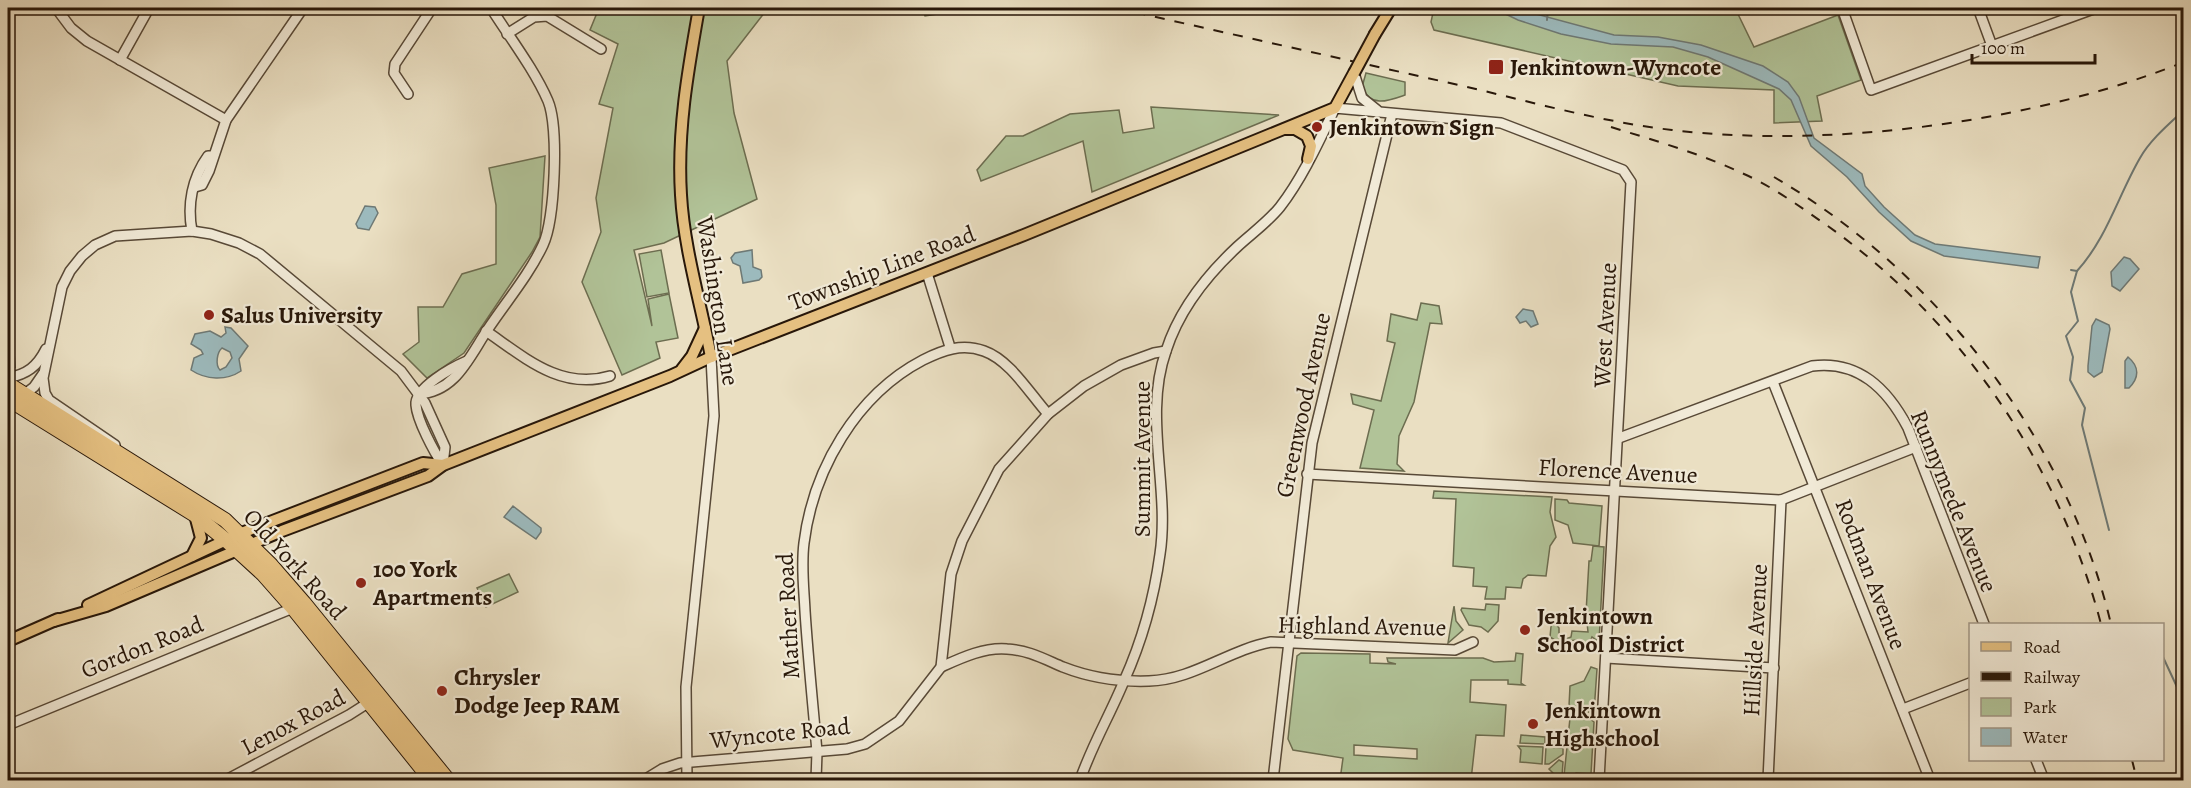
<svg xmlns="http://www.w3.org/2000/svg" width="2191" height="788" font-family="Alegreya,serif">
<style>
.green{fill:#b1c398;stroke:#6c6d50;stroke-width:1.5;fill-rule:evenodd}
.water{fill:#9cbabd;stroke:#6e7975;stroke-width:1.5;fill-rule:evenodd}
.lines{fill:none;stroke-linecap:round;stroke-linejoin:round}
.stream{stroke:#6e7975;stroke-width:2}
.minor-casing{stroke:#584937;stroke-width:12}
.major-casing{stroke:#281709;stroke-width:14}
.highway-casing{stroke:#281709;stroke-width:16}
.minor{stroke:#f1ead7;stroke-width:9}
.major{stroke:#e5c081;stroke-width:10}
.highway{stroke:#e5c081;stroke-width:14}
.rail{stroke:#281709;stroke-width:2;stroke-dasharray:10 10;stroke-linecap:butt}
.major-bridge-casing{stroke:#281709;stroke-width:14;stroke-linecap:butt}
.major-bridge{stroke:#e5c081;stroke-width:10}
.poi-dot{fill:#8f2418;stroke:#f1ead7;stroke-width:2}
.labels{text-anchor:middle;stroke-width:4.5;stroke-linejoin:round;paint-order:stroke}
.poi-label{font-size:24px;font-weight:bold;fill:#281709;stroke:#f1ead7;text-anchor:start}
.street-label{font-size:24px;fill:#281709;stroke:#f1ead7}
</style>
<rect width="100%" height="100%" fill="#eadfc2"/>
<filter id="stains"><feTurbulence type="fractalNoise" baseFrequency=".00333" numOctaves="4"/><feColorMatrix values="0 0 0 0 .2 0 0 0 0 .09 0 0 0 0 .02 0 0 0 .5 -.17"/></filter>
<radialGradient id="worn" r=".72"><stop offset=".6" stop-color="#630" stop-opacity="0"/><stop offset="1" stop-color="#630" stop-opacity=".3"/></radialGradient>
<g class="green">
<polygon points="599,8 768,8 727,61 734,113 757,199 664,243 634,250 652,326 648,299 669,294 678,338 656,342 660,358 622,375 582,282 601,232 596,198 613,108 599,104 618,44 590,30"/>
<polygon points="922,8 977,8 925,16"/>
<polygon points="1434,8 1735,8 1754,47 1838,15 1861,80 1817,96 1822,121 1774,123 1774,90 1678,86 1434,30 1431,22"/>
<path d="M1366,73L1405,82V95C1388,101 1371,108 1362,87Z"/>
<polygon points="1151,107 1279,115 1092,192 1083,141 981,181 977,170 1006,136 1023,136 1070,114 1119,110 1123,133 1154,128"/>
<polygon points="545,156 540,237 532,252 464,353 427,378 403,354 419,342 418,307 443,307 462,274 496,264 496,205 489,168"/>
<polygon points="661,250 669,293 647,297 639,254"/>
<polygon points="8,260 15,367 8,364"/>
<polygon points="1421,303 1439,306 1442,324 1430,323 1414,402 1399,436 1397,464 1404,471 1360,468 1374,410 1353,404 1351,394 1381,401 1395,343 1387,341 1391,314 1417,320"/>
<polygon points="1434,491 1552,497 1550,512 1556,537 1550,546 1546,576 1528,575 1523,579 1521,588 1506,587 1505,599 1485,599 1487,587 1473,586 1474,568 1453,566 1456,499 1433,498"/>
<polygon points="1555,499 1567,500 1569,503 1602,506 1599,546 1573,543 1568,525 1555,520"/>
<polygon points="1593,546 1604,547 1599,642 1592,637 1588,647 1578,640 1566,641 1566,639 1571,637 1572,631 1588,632 1586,613 1589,561 1591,561"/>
<polygon points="509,574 518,592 486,607 477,588"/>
<polygon points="1486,604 1499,605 1498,621 1488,632 1481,627 1469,625 1461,610 1462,608 1485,610"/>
<polygon points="1454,606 1456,621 1463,630 1448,643"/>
<polygon points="1552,616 1559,616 1555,623 1559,628 1559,636 1564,639 1561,644 1550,637"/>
<path d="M1301,653L1370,654V663L1396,664L1388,662L1387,658H1483L1494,662L1515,661L1516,653L1523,654L1521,683L1524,685L1508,684V680H1471L1470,702L1506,705L1504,736L1476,735L1471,780H1340L1343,758L1293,750L1288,739L1297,656ZM1354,745L1417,749V759L1354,755Z"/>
<polygon points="1591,667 1597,669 1594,712 1571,712 1569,706 1570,686 1584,681"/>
<polygon points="1570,718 1590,719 1594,722 1591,774 1576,773 1575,780 1567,780 1564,776"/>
<polygon points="1521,735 1545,737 1545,744 1520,743"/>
<polygon points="1518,746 1543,747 1542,764 1520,762 1521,750"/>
<polygon points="1546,747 1563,748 1563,754 1549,764 1545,764"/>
<polygon points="1559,760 1563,762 1562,776 1558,778 1549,769"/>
</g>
<g class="water">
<polygon points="1493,8 1514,8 1614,35 1658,37 1701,45 1763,66 1788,82 1799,97 1814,138 1862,174 1865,186 1884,207 1915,235 1935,244 2040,257 2038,268 1944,256 1911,241 1879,212 1847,177 1811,146 1791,100 1779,89 1708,57 1673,47 1611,44 1561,34 1518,20"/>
<polygon points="365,206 375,207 378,213 369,230 358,228 356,224"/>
<polygon points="752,250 753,267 761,270 762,277 759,280 743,283 740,266 733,263 731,258 735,253"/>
<polygon points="2124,257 2130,259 2139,269 2120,291 2112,286 2111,272"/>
<polygon points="1523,309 1533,311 1538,324 1531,327 1526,321 1520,323 1516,317"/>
<polygon points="2096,319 2109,325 2110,329 2102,372 2094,377 2088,372 2088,366 2092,326"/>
<path d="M225,327L231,328L248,346L239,359L241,371C226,381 206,380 191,370L194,358L203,354L201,350L191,344L195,334L210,331L221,337L226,333ZM222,348L230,352L232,358L226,367L220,370C215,365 217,352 222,348Z"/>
<path d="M2128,357C2140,367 2139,378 2129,388H2125V361Z"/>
<polygon points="513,506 541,528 541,532 536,539 504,517"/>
</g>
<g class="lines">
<g class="stream">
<polyline points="1547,20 1548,8"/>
<path d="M2071,270L2077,271C2107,238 2118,196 2140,158C2150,140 2169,124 2184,110"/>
<polyline points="2077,271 2071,292 2078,321 2066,336 2073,357 2070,380 2085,408 2082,425 2109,530"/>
<polyline points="2163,657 2184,702"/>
</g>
<defs>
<g id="minor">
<polyline points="56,8 71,28 87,41 226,120"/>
<polyline points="1842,8 1871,90 2096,8"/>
<polyline points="1978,8 1992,46"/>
<polyline points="507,34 534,17 547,16 601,49"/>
<polyline points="120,60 149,8"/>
<polyline points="1354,73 1362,98 1377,110"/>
<polyline points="408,94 394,73 395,64 432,8"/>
<polyline points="195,187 202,185 209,171 226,120 303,8"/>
<path d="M192,231C187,205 192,178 208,156H212"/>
<polyline points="927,273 950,347"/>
<path d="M486,331C524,357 561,391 610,376"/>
<path d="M8,378C27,374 37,367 46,349"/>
<polyline points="1773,382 1930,780"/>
<path d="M418,394C456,392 469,357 488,329C506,302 529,275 543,245C555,220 559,127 548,101C534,69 510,38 491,8"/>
<polyline points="22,396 34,387 43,374"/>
<path d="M1619,438L1812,366C1858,360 1887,388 1908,428L1984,624"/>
<polyline points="115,445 49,400 45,393 43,378 62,287 70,271 82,256 95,245 115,236 192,231 211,234 239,243 260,254 401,371 425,403 445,447 443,465"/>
<path d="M443,465C434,452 417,420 416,405C414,388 453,367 467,361"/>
<polyline points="1307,474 1781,500 1916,447"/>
<polyline points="1606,658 1774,668"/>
<path d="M941,667C961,658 984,647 1007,649C1028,650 1044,659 1063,667C1091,678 1120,682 1149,681C1193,680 1228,650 1271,642L1455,650L1473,642"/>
<polyline points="1903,709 1970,683"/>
<polyline points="8,725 293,608"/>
<polyline points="2036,760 2044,780"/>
<polyline points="226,780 349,715 371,701"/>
<polyline points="644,780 662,769 680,763 847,749 865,744 899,721 941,667 951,574 962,541 999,469 1048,414 1084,386 1121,365 1154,353 1166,351"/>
<polyline points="687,780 686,687 714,416 711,357"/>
<path d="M816,780L817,752C813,705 808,658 805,611C804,589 801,566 804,543C813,470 856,395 923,360C943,350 962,343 984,351C1010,360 1030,394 1048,414"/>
<path d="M1080,780C1092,745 1110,715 1124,681C1142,641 1154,598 1160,554C1170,488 1143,416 1166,351C1179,310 1206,276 1237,247C1251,234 1268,222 1280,207C1303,177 1319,141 1335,108L1501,123L1623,170L1631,182L1599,780"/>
<polyline points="1273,780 1312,443 1392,114"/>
<polyline points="1768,780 1781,500"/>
</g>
<g id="major">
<path d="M699,8C688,70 677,131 681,195C684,249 701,304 711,357"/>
<polyline points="1375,34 1391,8"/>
<polyline points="1285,129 1295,129 1307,136 1311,146 1308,159"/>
<polyline points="682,369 692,356 705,328"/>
<polyline points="192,556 201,538 195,515"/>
<polyline points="88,605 239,534 423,463 443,465"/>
<polyline points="54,621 106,606 282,531 428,476 443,465 670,376 711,357 1024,235 1335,108 1354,73"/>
<polyline points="8,641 58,619"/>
</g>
<g id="highway">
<polyline points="8,384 225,520 271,565 304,603 448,780"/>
<polyline points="8,399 195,515 227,541 263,574 293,608 431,780"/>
</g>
</defs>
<use href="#minor" class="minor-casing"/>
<use href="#major" class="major-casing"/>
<use href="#highway" class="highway-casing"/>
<use href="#minor" class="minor"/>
<use href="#major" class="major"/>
<use href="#highway" class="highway"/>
<g class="rail">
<path d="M1116,8C1231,34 1347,60 1463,86C1532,102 1602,122 1672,130C1831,149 2035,122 2184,62"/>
<path d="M1611,127C1656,141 1702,154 1744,174C1773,187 1799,206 1825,224C1961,320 2059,464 2101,624"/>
<path d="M1774,177C1938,273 2067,439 2111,624"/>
<polyline points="2132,760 2137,780"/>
</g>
<defs>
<polyline id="major-bridge" points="1354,73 1375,34"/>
</defs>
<use href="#major-bridge" class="major-bridge-casing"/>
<use href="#major-bridge" class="major-bridge"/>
</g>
<g class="poi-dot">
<rect x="1488" y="59" width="16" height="16" rx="3"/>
<circle cx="1317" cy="127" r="6"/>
<circle cx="209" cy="315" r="6"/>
<circle cx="361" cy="583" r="6"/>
<circle cx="1525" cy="630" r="6"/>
<circle cx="442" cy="691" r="6"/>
<circle cx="1533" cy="724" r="6"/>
</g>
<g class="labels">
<g class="poi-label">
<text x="1510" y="75">Jenkintown-Wyncote</text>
<text x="1329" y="135">Jenkintown Sign</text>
<text x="221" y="323">Salus University</text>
<text x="373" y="577">100 York<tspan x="373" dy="28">Apartments</tspan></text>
<text x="1537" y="624">Jenkintown<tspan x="1537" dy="28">School District</tspan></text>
<text x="454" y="685">Chrysler<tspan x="454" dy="28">Dodge Jeep RAM</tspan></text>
<text x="1545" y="718">Jenkintown<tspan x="1545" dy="28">Highschool</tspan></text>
</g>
<g class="street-label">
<text transform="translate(882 268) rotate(-21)" y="8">Township Line Road</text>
<text transform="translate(718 301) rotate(81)" y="8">Washington Lane</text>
<text transform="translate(1605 325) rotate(-87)" y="8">West Avenue</text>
<text transform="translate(1303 405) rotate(-78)" y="8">Greenwood Avenue</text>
<text transform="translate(1142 459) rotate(-90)" y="8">Summit Avenue</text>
<text transform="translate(1618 471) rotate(3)" y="8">Florence Avenue</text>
<text transform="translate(1954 501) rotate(68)" y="8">Runnymede Avenue</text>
<text transform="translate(295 564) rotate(48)" y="8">Old York Road</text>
<text transform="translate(1871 574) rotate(69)" y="8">Rodman Avenue</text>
<text transform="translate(788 616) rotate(-93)" y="8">Mather Road</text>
<text transform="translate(1362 626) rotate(1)" y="8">Highland Avenue</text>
<text transform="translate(1755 640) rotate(-87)" y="8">Hillside Avenue</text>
<text transform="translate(142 647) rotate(-22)" y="8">Gordon Road</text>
<text transform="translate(293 722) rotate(-28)" y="8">Lenox Road</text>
<text transform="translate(780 733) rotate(-6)" y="8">Wyncote Road</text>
</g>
</g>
<rect width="2191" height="788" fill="none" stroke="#eadfc2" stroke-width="30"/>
<rect x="9" y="9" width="2173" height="770" fill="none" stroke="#281709" stroke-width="3"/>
<rect x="15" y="15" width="2161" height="758" fill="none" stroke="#281709" stroke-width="1.5"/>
<rect x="1969" y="623" width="195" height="138" fill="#f1ead7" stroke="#a19685" stroke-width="1.5"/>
<rect x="1981" y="642" width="30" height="9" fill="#e5c081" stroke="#a19685" stroke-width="1.5"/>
<text x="2023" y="653" font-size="18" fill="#281709">Road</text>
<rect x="1981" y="672" width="30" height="9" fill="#281709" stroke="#a19685" stroke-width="1.5"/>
<text x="2023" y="683" font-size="18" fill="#281709">Railway</text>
<rect x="1981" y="698" width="30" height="18" fill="#b1c398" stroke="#a19685" stroke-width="1.5"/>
<text x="2023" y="713" font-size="18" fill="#281709">Park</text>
<rect x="1981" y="728" width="30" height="18" fill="#9cbabd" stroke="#a19685" stroke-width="1.5"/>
<text x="2023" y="743" font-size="18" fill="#281709">Water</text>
<path d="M1972 54v9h123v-9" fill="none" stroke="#281709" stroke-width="3"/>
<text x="1981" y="54" font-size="18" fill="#281709" stroke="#f1ead7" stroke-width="4.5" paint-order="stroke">100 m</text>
<rect width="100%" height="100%" filter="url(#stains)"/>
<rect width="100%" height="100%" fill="url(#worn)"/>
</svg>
